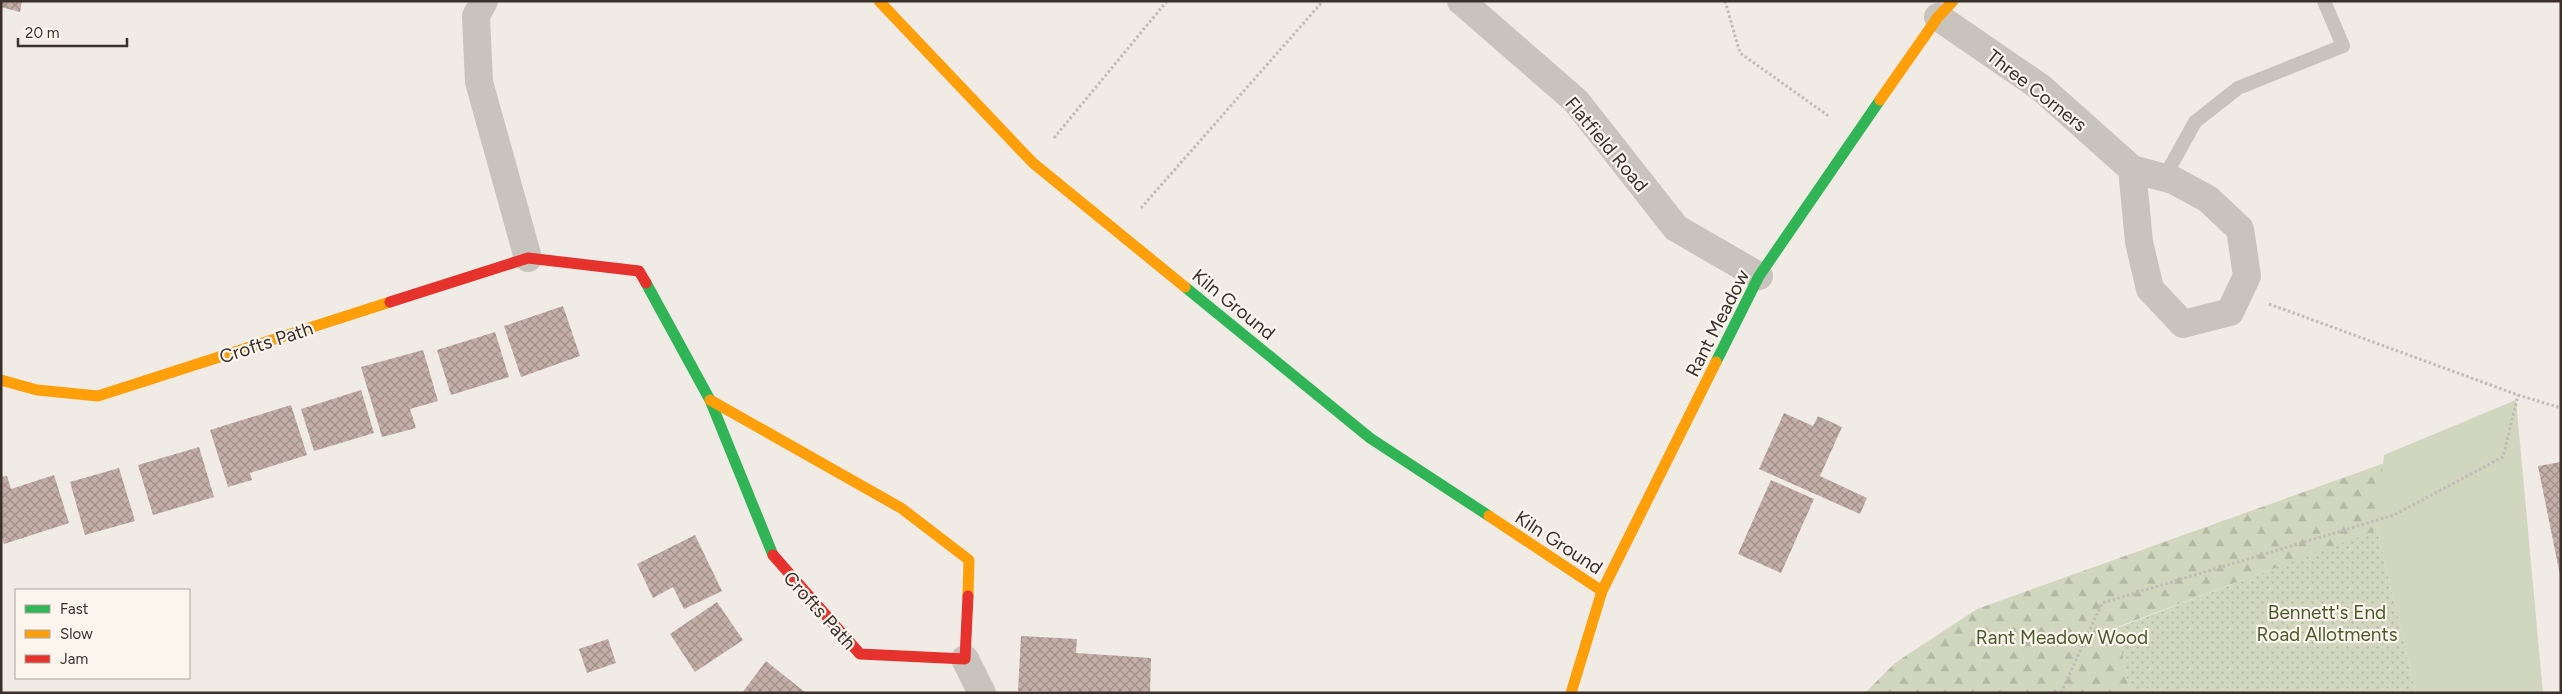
<svg xmlns="http://www.w3.org/2000/svg" width="2562" height="694" font-family="Figtree,sans-serif">
<style>
.grass{fill:url(#grass-dots)}
.forest{fill:url(#forest-firs)}
.park{fill:#d1d6bf}
.building{fill:url(#building-cross-hatch)}
.lines{fill:none;stroke-linecap:round;stroke-linejoin:round}
.path{stroke:#c2bbb6;stroke-width:3;stroke-dasharray:2.5 2.5;stroke-linecap:butt}
.lane{stroke:#c9c3be;stroke-width:14}
.street{stroke:#c9c3be;stroke-width:28}
.fast{stroke:#30b455;stroke-width:11}
.slow{stroke:#ff9f0a;stroke-width:11}
.jam{stroke:#e5322d;stroke-width:11}
.labels{text-anchor:middle;stroke-width:4.5;stroke-linejoin:round;paint-order:stroke}
.street-label{font-size:19px;fill:#3b302b;stroke:#fbf5ee}
.park-label{font-size:19px;fill:#4a5a2e;stroke:#fbf5ee}
</style>
<defs>
<pattern id="grass-dots" width="8" height="8" patternUnits="userSpaceOnUse" patternTransform="scale(1.25)"><rect width="8" height="8" fill="#d1d6bf"/><path d="M2 2h.1M6 6h.1" fill="none" stroke="#b4b8a4" stroke-width="1.8" stroke-linecap="round"/></pattern>
<pattern id="forest-firs" width="22" height="20" patternUnits="userSpaceOnUse" patternTransform="scale(1.25)"><rect width="22" height="20" fill="#d1d6bf"/><path d="M5 1l3.5 6h-7zM16 11l3.5 6h-7z" fill="#b4b8a4"/></pattern>
<pattern id="building-cross-hatch" width="8" height="8" patternUnits="userSpaceOnUse" patternTransform="scale(1.25)"><rect width="8" height="8" fill="#c3afa7"/><path d="M0 0l8 8M0 8l8-8" fill="none" stroke="#a08f88"/></pattern>
</defs>
<rect width="100%" height="100%" fill="#f0ebe5"/>
<polygon class="grass" points="2377,529 2416,693 2130,693 2117,628"/>
<polygon class="forest" points="2421,450 2377,530 2117,627 2130,693 1865,693 1895,663 1977,609"/>
<polygon class="park" points="2516,400 2543,693 2416,693 2377,529 2384,455"/>
<g class="building">
<polygon points="1,1 22,1 20,12 1,7"/>
<polygon points="563,306 580,356 521,377 504,326"/>
<polygon points="495,332 509,377 451,395 437,350"/>
<polygon points="423,350 438,401 410,409 416,428 382,437 361,367"/>
<polygon points="361,390 374,433 314,451 301,409"/>
<polygon points="291,405 307,455 250,473 252,480 228,487 210,430"/>
<polygon points="1784,413 1813,426 1818,416 1842,427 1820,476 1867,498 1860,514 1759,469"/>
<polygon points="199,447 214,497 153,515 138,465"/>
<polygon points="2561,462 2561,575 2560,575 2538,466"/>
<polygon points="119,468 135,521 85,535 70,482"/>
<polygon points="54,475 69,523 4,544 1,535 1,477 7,476 11,489"/>
<polygon points="1771,480 1814,499 1781,573 1738,554"/>
<polygon points="695,535 722,591 684,609 673,587 653,598 637,564"/>
<polygon points="717,602 743,640 695,672 670,634"/>
<polygon points="1021,636 1077,639 1076,653 1151,658 1150,693 1018,691"/>
<polygon points="608,639 616,663 587,673 579,649"/>
<polygon points="766,661 806,693 742,693"/>
</g>
<g class="lines">
<g class="path">
<polyline points="1725,1 1740,53 1830,117"/>
<polyline points="1054,138 1167,1"/>
<polyline points="1141,208 1323,1"/>
<polyline points="2269,304 2518,395 2561,408"/>
<polyline points="2061,693 2102,603 2394,515 2503,457 2518,395"/>
</g>
<polyline class="lane" points="2164,178 2195,122 2238,88 2343,46 2324,1"/>
<g class="street">
<polyline points="484,1 476,16 479,82 528,258"/>
<polyline points="1461,1 1576,101 1676,228 1759,276"/>
<polyline points="1938,17 2040,87 2132,169 2173,180 2208,199 2240,229 2247,276 2230,312 2183,324 2150,289 2139,242 2132,169"/>
<polyline points="965,659 982,693"/>
</g>
<g class="fast">
<polyline points="646,283 710,400 773,555"/>
<polyline points="1185,287 1370,438 1489,516"/>
<polyline points="1716,362 1759,276 1880,100"/>
</g>
<g class="slow">
<polyline points="879,1 1033,163 1185,287"/>
<polyline points="1880,100 1938,17 1953,1"/>
<polyline points="1,380 37,390 98,396 390,302"/>
<polyline points="710,400 901,508 969,560 968,596"/>
<polyline points="1489,516 1602,591"/>
<polyline points="1571,693 1602,591 1716,362"/>
</g>
<g class="jam">
<polyline points="390,302 528,258 639,271 646,283"/>
<polyline points="773,555 860,654 965,659 968,596"/>
</g>
</g>
<g class="labels">
<g class="street-label">
<text transform="translate(2037 90) rotate(38)" y="7">Three Corners</text>
<text transform="translate(1607 144) rotate(50)" y="7">Flatfield Road</text>
<text transform="translate(1234 304) rotate(39)" y="7">Kiln Ground</text>
<text transform="translate(1717 323) rotate(-63)" y="7">Rant Meadow</text>
<text transform="translate(266 342) rotate(-18)" y="7">Crofts Path</text>
<text transform="translate(1559 542) rotate(33)" y="7">Kiln Ground</text>
<text transform="translate(820 610) rotate(48)" y="7">Crofts Path</text>
</g>
<g class="park-label">
<text x="2327" y="619">Bennett's End<tspan x="2327" dy="22">Road Allotments</tspan></text>
<text x="2062" y="644">Rant Meadow Wood</text>
</g>
</g>
<rect width="2562" height="694" fill="none" stroke="#3b302b" stroke-width="5"/>
<rect x="15" y="589" width="175" height="90" fill="#fbf5ee" stroke="#aea6a0"/>
<rect x="25" y="605" width="25" height="8" fill="#30b455" stroke="#aea6a0"/>
<text x="60" y="614" font-size="15" fill="#3b302b">Fast</text>
<rect x="25" y="630" width="25" height="8" fill="#ff9f0a" stroke="#aea6a0"/>
<text x="60" y="639" font-size="15" fill="#3b302b">Slow</text>
<rect x="25" y="655" width="25" height="8" fill="#e5322d" stroke="#aea6a0"/>
<text x="60" y="664" font-size="15" fill="#3b302b">Jam</text>
<path d="M18 38v8h109v-8" fill="none" stroke="#3b302b" stroke-width="2.5"/>
<text x="25" y="38" font-size="15" fill="#3b302b" stroke="#fbf5ee" stroke-width="4" paint-order="stroke">20 m</text>
</svg>
